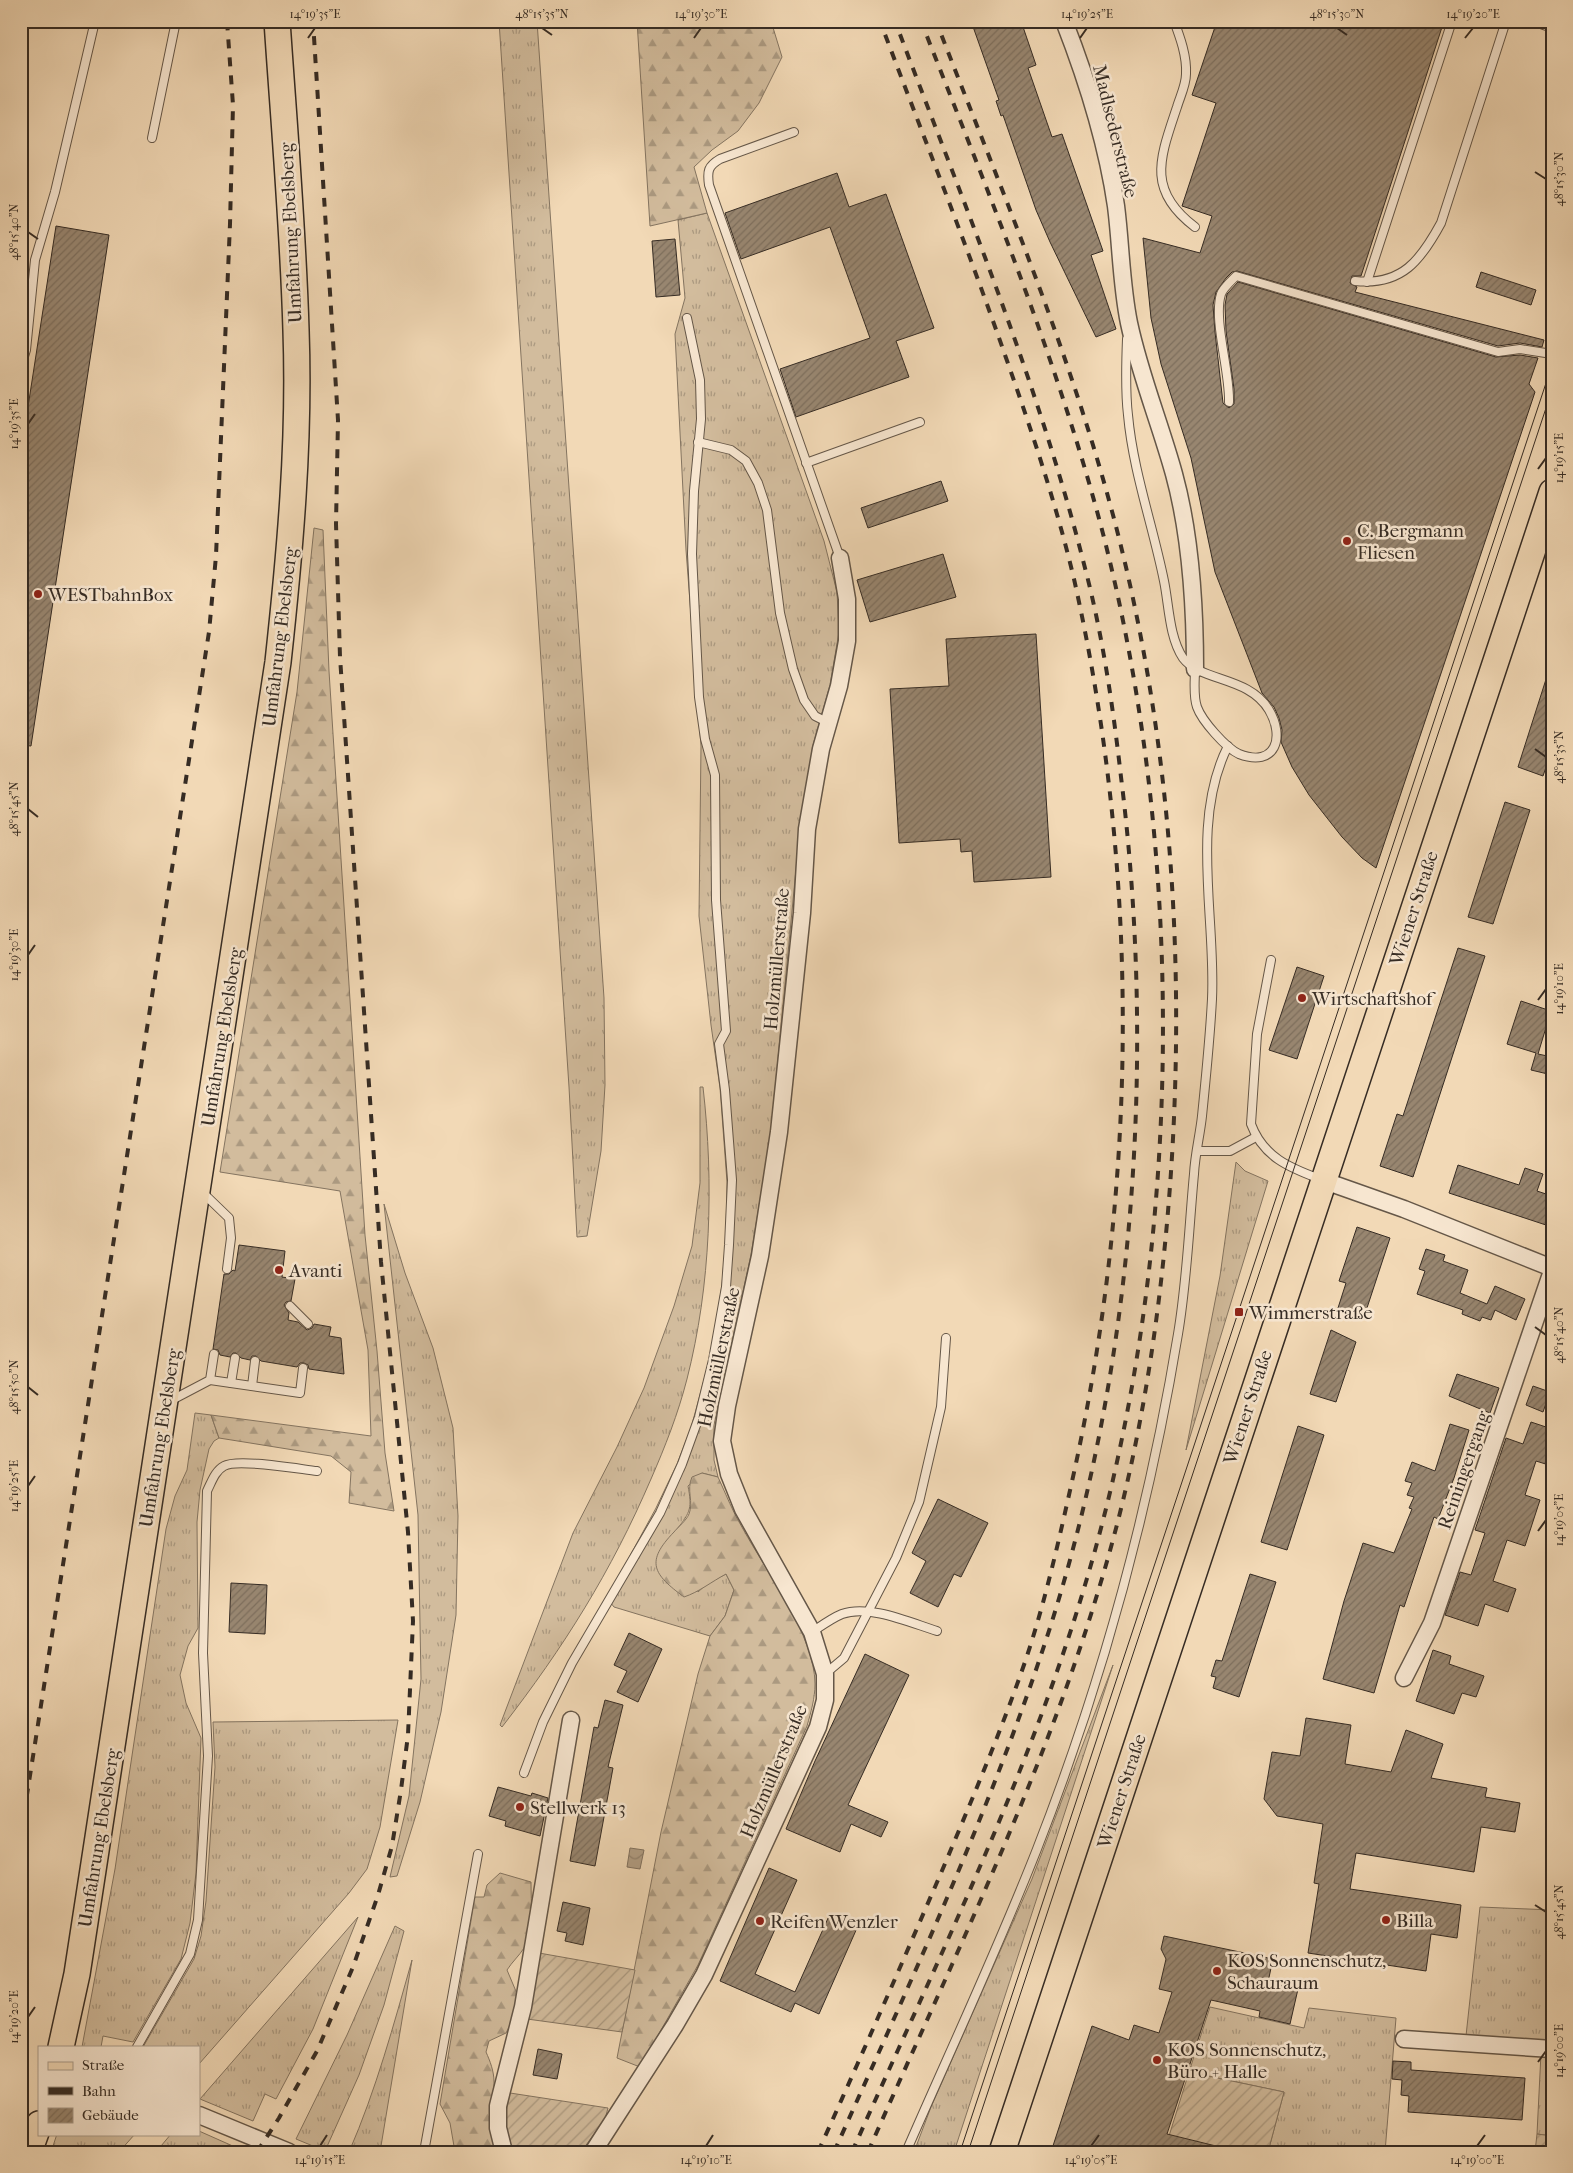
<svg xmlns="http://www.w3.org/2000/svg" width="1573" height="2173" font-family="'IM FELL French Canon',serif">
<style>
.grass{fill:url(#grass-tufts);stroke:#847460}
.forest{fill:url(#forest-firs);stroke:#847460}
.garden{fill:url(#garden-furrows);stroke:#847460}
.water{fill:url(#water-waves);stroke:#80705e}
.building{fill:url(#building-hatch);stroke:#362c24}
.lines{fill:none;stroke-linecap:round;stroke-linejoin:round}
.service-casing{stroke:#655748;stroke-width:10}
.minor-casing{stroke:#655748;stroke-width:19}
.primary-casing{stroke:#362c24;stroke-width:28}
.service{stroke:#f7e6d0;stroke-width:8}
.minor{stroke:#f7e6d0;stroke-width:16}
.primary{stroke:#f2d9b6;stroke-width:25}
.tram{stroke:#362c24;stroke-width:1}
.rail{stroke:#362c24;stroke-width:4;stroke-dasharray:9 9;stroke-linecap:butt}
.ticks{fill:none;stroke:#362c24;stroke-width:2}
.poi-dot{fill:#8f2418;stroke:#f7e6d0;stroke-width:2}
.labels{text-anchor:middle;stroke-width:5;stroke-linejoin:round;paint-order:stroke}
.street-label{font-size:19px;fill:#362c24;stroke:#f7e6d0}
.poi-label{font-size:19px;fill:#362c24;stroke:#f7e6d0;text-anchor:start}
.neatline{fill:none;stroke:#362c24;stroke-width:2}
.ticks-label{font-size:12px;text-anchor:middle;fill:#362c24}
</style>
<defs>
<pattern id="grass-tufts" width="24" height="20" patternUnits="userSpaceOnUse" patternTransform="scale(1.25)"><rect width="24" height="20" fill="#d2bc9d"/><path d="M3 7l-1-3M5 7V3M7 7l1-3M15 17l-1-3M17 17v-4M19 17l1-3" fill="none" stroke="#ab9980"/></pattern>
<pattern id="forest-firs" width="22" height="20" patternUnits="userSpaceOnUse" patternTransform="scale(1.25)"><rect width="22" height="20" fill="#d2bc9d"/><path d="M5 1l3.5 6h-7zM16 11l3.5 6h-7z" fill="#ab9980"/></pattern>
<pattern id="garden-furrows" width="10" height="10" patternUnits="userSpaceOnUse" patternTransform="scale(1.25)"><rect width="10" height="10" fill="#d2bc9d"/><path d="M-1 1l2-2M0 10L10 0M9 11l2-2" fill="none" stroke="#ab9980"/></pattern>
<pattern id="water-waves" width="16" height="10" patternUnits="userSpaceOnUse" patternTransform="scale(1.25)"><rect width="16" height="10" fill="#b29e84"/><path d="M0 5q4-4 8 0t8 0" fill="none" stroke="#92816c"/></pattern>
<pattern id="building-hatch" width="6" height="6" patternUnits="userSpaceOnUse" patternTransform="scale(1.25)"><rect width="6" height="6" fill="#988670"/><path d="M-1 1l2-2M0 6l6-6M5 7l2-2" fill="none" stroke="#7d6e5c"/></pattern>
</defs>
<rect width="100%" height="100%" fill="#f2d9b6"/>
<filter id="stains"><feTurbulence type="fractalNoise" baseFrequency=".004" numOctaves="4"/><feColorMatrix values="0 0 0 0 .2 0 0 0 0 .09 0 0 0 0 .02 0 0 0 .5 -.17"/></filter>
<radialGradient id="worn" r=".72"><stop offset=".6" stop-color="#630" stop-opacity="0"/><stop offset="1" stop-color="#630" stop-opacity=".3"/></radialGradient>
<g class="grass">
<polygon points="499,21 537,21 604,998 605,1085 601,1151 587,1236 577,1237 569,1087"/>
<path d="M707,213L824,541L837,592L839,632L830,685L813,745L800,827L771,1132L751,1255L714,1425V1460L718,1477L702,1473L688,1486C692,1507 691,1512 677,1529L698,1592L708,1583L726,1574L734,1590L725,1616L710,1636L614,1607L607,1598L656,1508L677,1464L691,1428L712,1350L722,1285L726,1236L727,1182L720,1088L711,1025L699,916L701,746L686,550L675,334L685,298L678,220Z"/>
<path d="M700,1087H703C714,1183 711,1285 687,1379C678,1414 665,1447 651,1479C611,1572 564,1647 502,1727L500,1725L573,1533L617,1447L644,1388L674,1306L692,1246L700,1183Z"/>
<polygon points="1236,1162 1245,1171 1268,1181 1186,1450 1220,1276"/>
<polygon points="384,1204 405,1273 433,1348 453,1428 458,1516 456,1615 441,1712 420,1802 397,1876 390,1877 409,1796 421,1679 418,1515"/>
<polygon points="195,1413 211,1415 219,1438 214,1441 209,1449 200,1490 197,1522 198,1628 188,1646 180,1675 186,1703 201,1738 196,1873 190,1923 181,1959 133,2042 103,2036 101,2047 82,2047 115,1869 166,1529 175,1496 187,1470"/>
<polygon points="1113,1665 954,2152 914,2152 931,2107 1032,1879"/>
<polygon points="398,1720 380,1827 367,1869 349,1893 199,2064 199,2047 143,2047 194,1959 201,1936 206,1901 215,1767 213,1722"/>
<polygon points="1480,1907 1552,1910 1552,2044 1466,2036"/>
<polygon points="358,1917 313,2029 276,2099 265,2094 253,2121 200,2099"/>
<polygon points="395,1926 404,1931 384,2005 359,2075 325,2151 296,2139 347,2035"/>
<path d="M412,1960L380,2152H349C376,2090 394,2024 412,1960Z"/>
<polygon points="1210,2007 1304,2028 1309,2008 1396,2018 1385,2152 1268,2152 1284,2092 1189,2072"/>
<polygon points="1541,2053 1552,2054 1552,2136 1537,2134"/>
<polygon points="199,2131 235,2147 233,2152 156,2152 171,2134 199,2134"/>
<polygon points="57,2134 135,2134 119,2152 51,2152"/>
</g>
<g class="forest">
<polygon points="637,21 771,21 782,57 759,103 738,131 712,150 694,167 707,213 650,226"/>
<polygon points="314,528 323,530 329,671 365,1235 377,1351 385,1453 394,1511 349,1503 351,1472 331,1456 219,1438 211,1415 371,1436 368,1350 340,1191 220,1172 297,692"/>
<path d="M702,1473L718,1477C726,1494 733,1513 743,1529C766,1571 815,1636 815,1684C815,1698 811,1712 807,1726L698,1965L640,2067L617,2058L661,1832L698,1674L710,1636L725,1616L734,1590L726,1574C711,1582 699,1592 684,1597C653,1574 645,1562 674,1532C678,1527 686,1521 689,1514C694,1502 686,1490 692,1477Z"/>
<path d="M500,1873L531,1882C531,1903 534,1929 524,1948C519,1956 512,1962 507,1970L518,1996L517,2011L506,2033L489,2041L486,2052C490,2061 494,2071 494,2082C495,2107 487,2126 497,2152H455L450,2123L440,2104L475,1897H484L487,1885Z"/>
</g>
<g class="garden">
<polygon points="539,1953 635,1970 622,2032 527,2019"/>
<polygon points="1189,2072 1284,2092 1268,2152 1164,2152"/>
<polygon points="510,2093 608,2108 605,2119 581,2152 511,2152 504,2121"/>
<polygon points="1537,2134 1552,2136 1552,2152 1535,2152"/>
</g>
<polygon class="water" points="630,1848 644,1850 640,1869 627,1867"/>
<g class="building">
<polygon points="971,21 1021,21 1036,65 1028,68 1052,137 1062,134 1103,251 1091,255 1116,329 1096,337 1050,242 1036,210 1003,115 1001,116 996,101 999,100"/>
<polygon points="1217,21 1444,21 1361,276 1352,276 1350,283 1357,287 1355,292 1544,340 1542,347 1520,343 1498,346 1237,271 1232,272 1226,278 1216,292 1213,305 1215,332 1223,403 1229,408 1234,404 1234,389 1226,331 1225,305 1227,294 1238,282 1496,357 1520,355 1538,358 1529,384 1535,392 1376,868 1362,858 1342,837 1309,795 1292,767 1281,742 1282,730 1279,718 1274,707 1262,693 1215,572 1191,458 1161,364 1151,318 1143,238 1200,253 1212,216 1182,206 1216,103 1192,95"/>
<polygon points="837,173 849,207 886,194 934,328 896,341 909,377 796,417 780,369 870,338 830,227 741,259 725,213"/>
<polygon points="56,226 109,235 31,746 21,745 21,452"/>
<polygon points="675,239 680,295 656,297 652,241"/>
<polygon points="1481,272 1536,290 1531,305 1476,287"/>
<polygon points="941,481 948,501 868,528 861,508"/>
<polygon points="943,554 956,597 870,622 857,580"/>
<polygon points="1036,634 1051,877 974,882 972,851 961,852 960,839 899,843 890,689 949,686 946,639"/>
<polygon points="1548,673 1552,673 1552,750 1543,776 1518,767"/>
<polygon points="1505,802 1530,810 1493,924 1468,917"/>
<polygon points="1458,948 1485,956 1413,1177 1380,1166 1397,1114 1403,1116"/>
<polygon points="1297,967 1324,976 1297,1059 1269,1050"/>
<polygon points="1521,1001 1551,1011 1538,1054 1552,1057 1552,1075 1531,1070 1536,1053 1507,1044"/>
<polygon points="1458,1165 1519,1185 1525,1168 1543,1174 1537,1191 1552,1196 1552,1227 1449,1193"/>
<polygon points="1357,1227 1390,1238 1364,1317 1338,1308 1346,1283 1339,1281"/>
<polygon points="239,1245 285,1251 282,1277 295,1279 291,1301 286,1302 284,1305 289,1313 288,1320 298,1322 307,1330 312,1328 314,1324 331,1327 329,1336 341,1338 344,1374 309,1369 308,1365 304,1363 300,1363 297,1367 261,1361 256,1356 252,1356 250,1360 241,1358 236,1353 233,1353 230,1357 220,1355 218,1350 213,1349 224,1274 229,1274 233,1270 235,1271"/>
<polygon points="1426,1249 1445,1255 1443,1261 1468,1270 1460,1293 1487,1304 1495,1286 1525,1299 1516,1320 1495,1310 1491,1320 1482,1317 1480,1321 1462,1314 1463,1310 1417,1294 1425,1271 1419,1269"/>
<polygon points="1331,1330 1356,1342 1336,1402 1310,1394"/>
<polygon points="1457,1374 1499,1388 1490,1413 1449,1396"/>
<polygon points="1533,1386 1550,1392 1543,1412 1526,1405"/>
<polygon points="1531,1422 1552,1429 1552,1466 1536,1461 1525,1495 1540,1500 1525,1546 1507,1540 1493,1581 1516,1589 1508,1612 1485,1604 1478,1626 1445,1615 1460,1572 1471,1575 1485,1533 1475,1530 1506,1438 1523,1444"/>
<polygon points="1450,1424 1469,1430 1454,1478 1438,1519 1434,1517 1404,1607 1400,1605 1374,1693 1323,1679 1344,1601 1363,1543 1394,1553 1412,1509 1409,1508 1414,1497 1407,1495 1412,1483 1405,1481 1412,1462 1435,1471"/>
<polygon points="1298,1426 1324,1435 1287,1550 1261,1542"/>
<polygon points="938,1499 988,1523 961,1577 954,1574 938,1607 910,1593 926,1561 912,1553"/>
<polygon points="1250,1574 1276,1582 1239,1697 1213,1688 1216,1677 1211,1676 1216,1660 1222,1661"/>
<polygon points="231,1583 267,1585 265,1634 229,1632"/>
<polygon points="629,1633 662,1649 638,1702 617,1692 627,1671 614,1665"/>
<polygon points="1433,1650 1451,1656 1449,1664 1484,1676 1476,1697 1462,1693 1454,1714 1416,1701"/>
<polygon points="865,1654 909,1675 848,1805 888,1822 881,1837 851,1824 840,1852 786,1829 815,1761"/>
<polygon points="605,1700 623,1705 608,1767 613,1768 595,1866 570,1861 594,1727 598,1728"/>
<polygon points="1306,1718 1351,1725 1345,1764 1391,1772 1406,1730 1443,1744 1431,1778 1487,1788 1485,1797 1520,1803 1515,1832 1481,1827 1474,1872 1356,1853 1350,1889 1461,1905 1457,1938 1431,1934 1426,1971 1308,1953 1319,1884 1314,1883 1323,1824 1277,1816 1264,1799 1272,1752 1300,1756"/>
<polygon points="498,1787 531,1796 532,1793 548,1798 540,1836 505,1826 506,1821 489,1816"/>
<polygon points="769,1868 797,1880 755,1974 795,1992 829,1916 857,1928 819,2014 795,2003 791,2012 720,1981"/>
<polygon points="563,1902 590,1908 583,1945 565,1941 567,1933 557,1931"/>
<polygon points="1164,1936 1273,1959 1268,1982 1298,1989 1290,2024 1259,2017 1260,2011 1211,2000 1167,2134 1216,2146 1216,2152 1051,2152 1092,2026 1129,2040 1134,2025 1159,2033 1172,1992 1159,1989 1166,1959 1161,1949"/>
<polygon points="538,2049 562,2054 557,2079 533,2075"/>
<polygon points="1393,2061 1411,2062 1411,2070 1525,2078 1522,2120 1408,2112 1409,2096 1401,2095 1402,2080 1392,2079"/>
</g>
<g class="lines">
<defs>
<g id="service">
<path d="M1174,21C1180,37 1187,56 1186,74C1186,85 1180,97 1177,107C1160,158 1146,190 1195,227"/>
<polyline points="1532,21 1552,28"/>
<path d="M794,132L720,159C708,166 707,171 709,185L840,558"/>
<polyline points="152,138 176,21"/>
<path d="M1355,281C1402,286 1421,260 1441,223L1506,21"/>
<polyline points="1367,282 1452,21"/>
<path d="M1127,339C1126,364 1125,390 1128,415C1133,471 1153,526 1164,581C1169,605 1169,637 1183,658C1201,682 1249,676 1269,710C1285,737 1276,768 1239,754C1226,748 1202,721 1197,707C1193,696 1195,680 1195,669"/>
<polyline points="21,366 26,350 35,260 55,192 95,21"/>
<path d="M1229,402C1230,371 1213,320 1221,294C1223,288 1231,281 1236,276L1498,352L1520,349L1552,354"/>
<polyline points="698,442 731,450 746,461 758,483 767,510 780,613 793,669 804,700 815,716 829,723"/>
<polyline points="806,463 920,422"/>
<path d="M1271,960L1257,1034L1251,1124C1263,1157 1290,1168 1320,1179"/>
<polyline points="1197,1151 1230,1151 1256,1137"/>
<polyline points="202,1192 229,1218 231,1238 227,1269"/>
<polyline points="290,1306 308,1324"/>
<polyline points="210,1380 300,1393 303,1368"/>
<polyline points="231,1383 235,1358"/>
<polyline points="252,1386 255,1361"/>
<polyline points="170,1401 210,1380 214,1354"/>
<path d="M812,1632C821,1626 832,1618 842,1614C869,1604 911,1623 937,1631"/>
<polyline points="825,1674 844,1658 896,1558 919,1502 941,1407 946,1338"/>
<polyline points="524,1773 543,1722 572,1663 660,1513 682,1464 699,1417 713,1360 726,1287 729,1245 732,1180 725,1090 719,1044 726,1031 716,900 715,775 705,739 699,697 692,554 694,491 701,419 700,380 687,318"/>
<path d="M137,2047L190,1954L198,1920L208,1756L203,1653L207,1491C212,1481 215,1471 224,1466C237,1458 299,1469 317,1471"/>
<polyline points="424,2152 478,1854"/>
<path d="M906,2152C950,2051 997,1951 1037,1849C1102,1683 1149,1510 1178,1334C1187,1281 1189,1227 1194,1174C1195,1154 1200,1135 1202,1116C1206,1077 1210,1038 1212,999C1216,918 1190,821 1228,746"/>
</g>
<g id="minor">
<path d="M1064,21C1087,80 1107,144 1116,206C1121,245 1121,284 1129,323C1140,375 1160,423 1174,474C1191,536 1195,605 1195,669"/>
<polyline points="1322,1180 1404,1209 1552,1268"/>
<polyline points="1404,1678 1432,1623 1552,1271"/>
<polyline points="1404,2039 1552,2049"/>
<polyline points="199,2115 289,2152"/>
<polyline points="504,2152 498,2128 498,2106 523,2007 571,1720"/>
<polyline points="593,2152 675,2025 704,1975 818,1727 825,1700 825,1674 812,1632 743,1509 729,1474 722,1441 727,1406 760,1256 779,1132 802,913 807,829 821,749 839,686 847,641 847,599 840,558"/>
</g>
<g id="primary">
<path d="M61,2047L77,1974L93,1870L278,662C290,552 300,441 296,330C293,227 284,124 277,21"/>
<polyline points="29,2152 39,2124"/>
<polyline points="1002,2152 1552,492"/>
</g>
</defs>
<use href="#service" class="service-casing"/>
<use href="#minor" class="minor-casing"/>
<use href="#primary" class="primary-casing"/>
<use href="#service" class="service"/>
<use href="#minor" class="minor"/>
<use href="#primary" class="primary"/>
<g class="tram">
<polyline points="960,2152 1552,365"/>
<polyline points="968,2152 1552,390"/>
</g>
<g class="rail">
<polyline points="21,1833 209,632 216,556 230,224 233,105 227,21"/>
<polyline points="257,2152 279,2118 317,2051 353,1967 378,1895 392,1846 401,1790 408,1735 413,1621 408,1532 381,1262 340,657 336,524 338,420 313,21"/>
<path d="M818,2152C861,2057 903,1961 944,1866C973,1797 1002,1729 1026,1659C1045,1602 1058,1544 1071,1486C1138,1188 1141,878 1074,579C1056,503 1031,429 1005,355C966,243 922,133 880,21"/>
<path d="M834,2152C907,1989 983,1827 1040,1658C1134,1382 1157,1065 1121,777C1113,707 1103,637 1085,568C1038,381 963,202 895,21"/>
<path d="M852,2152C935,1965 1027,1780 1085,1585C1184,1256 1188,858 1101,526C1055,353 986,187 921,21"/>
<path d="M868,2152C950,1965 1042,1780 1100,1585C1136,1467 1156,1345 1167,1223C1188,987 1174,745 1113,515C1068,346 999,184 936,21"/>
</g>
</g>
<path class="ticks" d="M542,28L552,35M1337,28L1347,35M308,38L315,28M694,38L701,28M1080,38L1087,28M1465,38L1473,28M1535,172L1546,179M28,232L38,239M28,424L35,414M1538,469L1546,458M1535,749L1546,757M28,809L38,817M28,955L35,945M1538,1000L1546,989M1535,1327L1546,1335M28,1387L38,1395M28,1486L35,1476M1538,1531L1546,1520M1535,1905L1546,1912M28,2017L35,2007M1538,2062L1546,2051M320,2146L327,2135M706,2146L713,2135M1091,2146L1099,2135M1477,2146L1485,2135"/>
<g class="poi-dot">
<circle cx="1347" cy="541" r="5"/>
<circle cx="38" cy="594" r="5"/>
<circle cx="1302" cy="998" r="5"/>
<circle cx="279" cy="1270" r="5"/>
<rect x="1234" y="1307" width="10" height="10" rx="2.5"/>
<circle cx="520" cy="1807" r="5"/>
<circle cx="1386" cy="1920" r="5"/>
<circle cx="760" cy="1921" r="5"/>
<circle cx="1217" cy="1971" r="5"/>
<circle cx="1157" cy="2060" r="5"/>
</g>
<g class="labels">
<g class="street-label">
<text transform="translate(1116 131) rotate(76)" y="7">Madlsederstraße</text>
<text transform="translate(290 233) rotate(-93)" y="7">Umfahrung Ebelsberg</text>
<text transform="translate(279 637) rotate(-83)" y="7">Umfahrung Ebelsberg</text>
<text transform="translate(1413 908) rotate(-72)" y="7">Wiener Straße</text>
<text transform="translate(776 959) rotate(-85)" y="7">Holzmüllerstraße</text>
<text transform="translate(221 1037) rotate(-81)" y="7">Umfahrung Ebelsberg</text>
<text transform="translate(718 1357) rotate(-78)" y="7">Holzmüllerstraße</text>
<text transform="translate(1247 1407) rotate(-72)" y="7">Wiener Straße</text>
<text transform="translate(159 1438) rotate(-81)" y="7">Umfahrung Ebelsberg</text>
<text transform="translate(1463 1470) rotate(-71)" y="7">Reiningergang</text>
<text transform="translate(773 1771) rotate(-67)" y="7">Holzmüllerstraße</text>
<text transform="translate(1121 1791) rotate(-72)" y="7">Wiener Straße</text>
<text transform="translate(98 1838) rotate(-81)" y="7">Umfahrung Ebelsberg</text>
</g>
<g class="poi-label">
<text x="1357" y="537">C. Bergmann<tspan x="1357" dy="22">Fliesen</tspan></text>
<text x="48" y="601">WESTbahnBox</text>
<text x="1312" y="1005">Wirtschaftshof</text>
<text x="289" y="1277">Avanti</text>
<text x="1249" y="1319">Wimmerstraße</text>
<text x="530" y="1814">Stellwerk 13</text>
<text x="1396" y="1927">Billa</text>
<text x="770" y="1928">Reifen Wenzler</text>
<text x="1227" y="1967">KOS Sonnenschutz,<tspan x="1227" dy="22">Schauraum</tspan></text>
<text x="1167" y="2056">KOS Sonnenschutz,<tspan x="1167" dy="22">Büro + Halle</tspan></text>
</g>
</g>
<rect width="1573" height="2173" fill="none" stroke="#f2d9b6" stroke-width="55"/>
<rect x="38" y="2046" width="162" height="90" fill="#f7e6d0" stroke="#aa9c8b"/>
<rect x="48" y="2062" width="25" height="8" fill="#f2d9b6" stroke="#aa9c8b"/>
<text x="82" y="2070" font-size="15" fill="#362c24">Straße</text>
<rect x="48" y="2087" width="25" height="8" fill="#362c24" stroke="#aa9c8b"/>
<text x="82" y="2096" font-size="15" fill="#362c24">Bahn</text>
<rect x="48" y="2108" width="25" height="15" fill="url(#building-hatch)" stroke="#aa9c8b"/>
<text x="82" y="2120" font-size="15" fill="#362c24">Gebäude</text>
<rect x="28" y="28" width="1518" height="2118" class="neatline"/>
<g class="ticks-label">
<text x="315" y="18">14°19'35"E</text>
<text x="542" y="18">48°15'35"N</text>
<text x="701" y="18">14°19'30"E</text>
<text x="1087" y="18">14°19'25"E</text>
<text x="1337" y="18">48°15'30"N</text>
<text x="1473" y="18">14°19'20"E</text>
<text transform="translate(1559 179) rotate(-90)" y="4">48°15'30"N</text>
<text transform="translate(14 232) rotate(-90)" y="4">48°15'40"N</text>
<text transform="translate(14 424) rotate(-90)" y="4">14°19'35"E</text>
<text transform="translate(1559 458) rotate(-90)" y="4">14°19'15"E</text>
<text transform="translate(1559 757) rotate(-90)" y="4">48°15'35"N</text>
<text transform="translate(14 809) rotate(-90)" y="4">48°15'45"N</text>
<text transform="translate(14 955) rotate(-90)" y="4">14°19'30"E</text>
<text transform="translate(1559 989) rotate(-90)" y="4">14°19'10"E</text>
<text transform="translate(1559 1335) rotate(-90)" y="4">48°15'40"N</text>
<text transform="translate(14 1387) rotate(-90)" y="4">48°15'50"N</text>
<text transform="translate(14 1486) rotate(-90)" y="4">14°19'25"E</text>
<text transform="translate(1559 1520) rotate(-90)" y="4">14°19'05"E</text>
<text transform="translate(1559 1912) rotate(-90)" y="4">48°15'45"N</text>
<text transform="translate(14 2017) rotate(-90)" y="4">14°19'20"E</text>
<text transform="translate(1559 2051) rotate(-90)" y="4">14°19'00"E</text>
<text x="320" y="2164">14°19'15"E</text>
<text x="706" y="2164">14°19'10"E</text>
<text x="1091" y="2164">14°19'05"E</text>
<text x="1477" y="2164">14°19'00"E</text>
</g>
<rect width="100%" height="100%" filter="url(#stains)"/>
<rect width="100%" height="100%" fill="url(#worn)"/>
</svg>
